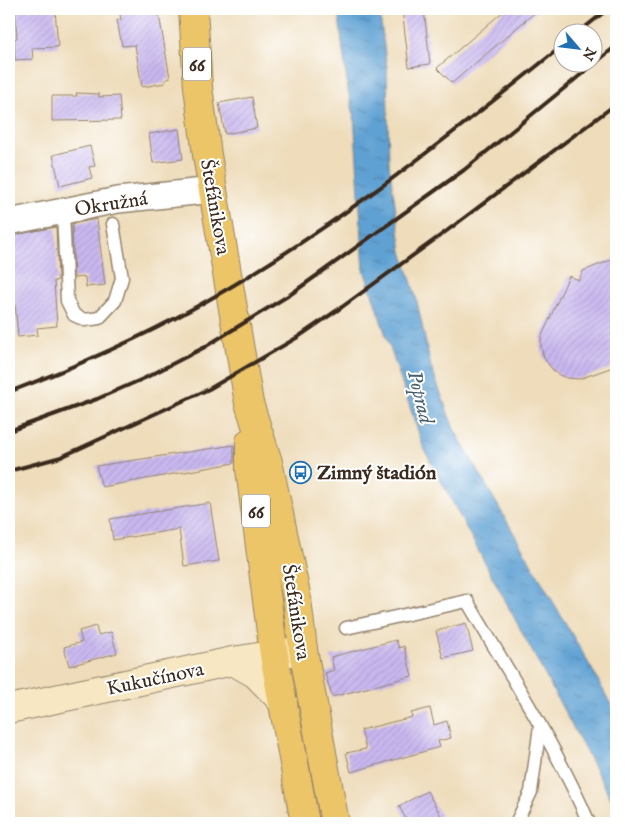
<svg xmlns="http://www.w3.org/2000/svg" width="625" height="832" font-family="'IM FELL English',serif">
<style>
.water{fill:url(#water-ripples);stroke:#4d6678}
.building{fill:url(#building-hatch)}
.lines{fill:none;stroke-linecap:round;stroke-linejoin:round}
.lane-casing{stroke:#94836c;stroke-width:15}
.street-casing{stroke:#94836c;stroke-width:28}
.secondary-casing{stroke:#94836c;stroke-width:30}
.primary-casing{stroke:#94836c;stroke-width:30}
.lane{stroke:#fff;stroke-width:12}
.street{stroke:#fff;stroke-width:25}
.secondary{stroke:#f7e8c3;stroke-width:28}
.primary{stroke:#ecc569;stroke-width:28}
.rail{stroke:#3b2a1e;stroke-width:4}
.labels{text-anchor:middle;stroke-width:4;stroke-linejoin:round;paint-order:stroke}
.shield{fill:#fff;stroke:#766a62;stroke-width:1}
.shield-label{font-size:19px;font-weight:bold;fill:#3b2a1e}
.street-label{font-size:20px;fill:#3b2a1e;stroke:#fff}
.poi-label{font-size:20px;font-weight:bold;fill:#3b2a1e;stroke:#fff;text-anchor:start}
.water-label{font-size:21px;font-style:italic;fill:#4b606f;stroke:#fff}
</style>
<defs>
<pattern id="water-ripples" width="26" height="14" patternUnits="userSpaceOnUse" patternTransform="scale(1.25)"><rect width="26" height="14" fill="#5fa1d3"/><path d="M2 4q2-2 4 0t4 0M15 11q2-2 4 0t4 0" fill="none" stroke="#5083ab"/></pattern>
<pattern id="building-hatch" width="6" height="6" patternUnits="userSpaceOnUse" patternTransform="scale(1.25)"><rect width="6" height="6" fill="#c9b8f0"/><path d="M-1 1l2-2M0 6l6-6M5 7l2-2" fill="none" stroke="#ae9ecd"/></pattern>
</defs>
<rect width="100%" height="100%" fill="#fff"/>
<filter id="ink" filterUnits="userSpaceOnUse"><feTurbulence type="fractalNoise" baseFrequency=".02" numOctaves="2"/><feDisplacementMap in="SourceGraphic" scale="10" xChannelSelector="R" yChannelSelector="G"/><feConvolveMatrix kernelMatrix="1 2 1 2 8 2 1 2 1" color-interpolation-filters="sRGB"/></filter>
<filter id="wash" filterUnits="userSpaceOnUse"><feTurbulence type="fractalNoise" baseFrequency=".0096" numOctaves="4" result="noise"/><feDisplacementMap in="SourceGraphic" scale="20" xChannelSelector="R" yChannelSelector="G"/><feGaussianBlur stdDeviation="1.12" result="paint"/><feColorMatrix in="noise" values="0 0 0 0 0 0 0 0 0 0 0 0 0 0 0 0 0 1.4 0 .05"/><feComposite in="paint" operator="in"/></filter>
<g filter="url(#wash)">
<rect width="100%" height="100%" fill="#eedcba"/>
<polygon class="water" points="338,9 379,9 387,68 389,164 402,251 416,297 431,367 454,429 593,671 616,714 616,808 424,449 364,270 354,114 348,91"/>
<g id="blocks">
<g class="building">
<polygon points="15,9 55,9 58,47 32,48 33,59 15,60 14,39 17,38"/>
<polygon points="119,9 158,9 170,78 165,80 165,83 142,87 135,45 122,46 117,20 121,20"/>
<polygon points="402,9 424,9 430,64 409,67"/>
<polygon points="506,9 539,9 452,83 437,68"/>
<polygon points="76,93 99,94 99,97 119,96 121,120 52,121 52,96 77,96"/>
<polygon points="252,97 257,128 225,134 219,103"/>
<polygon points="179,129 183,159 153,163 149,134"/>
<polygon points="90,146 95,166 89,167 92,178 60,186 53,155"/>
<polygon points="97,219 105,285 86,287 85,277 74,278 72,224"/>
<polygon points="56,227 58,280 54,281 57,326 37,328 38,335 18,337 9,236"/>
<polygon points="616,258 616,366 579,379 567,378 559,375 552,369 544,358 541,347 541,338 569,276 579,280 583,271"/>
<polygon points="234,445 234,463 102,487 96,466"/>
<polygon points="210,503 219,561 184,566 179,529 113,540 110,519"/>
<polygon points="466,623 473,651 443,658 436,631"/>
<polygon points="96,626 98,635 111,632 117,653 69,666 64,647 82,642 79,631"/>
<polygon points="396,640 399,648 404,646 412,676 332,697 325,673 334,670 331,657"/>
<polygon points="430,708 434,725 447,721 451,738 438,741 440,747 351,772 346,753 366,749 361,730 412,717 411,713"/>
<polygon points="427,791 442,818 432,823 408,823 399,806"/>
</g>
</g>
</g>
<g filter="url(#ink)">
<use href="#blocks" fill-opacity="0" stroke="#94836c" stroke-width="1"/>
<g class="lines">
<defs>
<g id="lane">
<polyline points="63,211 67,301 74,315 85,320 99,318 115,301 122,278 113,224"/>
<path d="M346,628L467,601C510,674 556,746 589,823"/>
<polyline points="516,823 531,792 540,726"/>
</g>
<polyline id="street" points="9,222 118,200 214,190"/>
<g id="secondary">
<polyline points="233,661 256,674 283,702"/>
<polyline points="9,709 233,661 303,650"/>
</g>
<g id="primary">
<polyline points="193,9 198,87 207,155 249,403 268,462 297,599 303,650 335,823"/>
<polyline points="250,442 250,469 274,655 305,823"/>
</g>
</defs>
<use href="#lane" class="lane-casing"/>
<use href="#street" class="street-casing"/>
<use href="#secondary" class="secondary-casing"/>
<use href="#primary" class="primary-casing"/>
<use href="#lane" class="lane"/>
<use href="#street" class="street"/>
<use href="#secondary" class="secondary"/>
<use href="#primary" class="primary"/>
<g class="rail">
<polyline points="579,32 608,9"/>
<path d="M9,392C72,368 135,341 194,308C326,235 445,140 562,46"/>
<polyline points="9,431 97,399 145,378 203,348 291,294 464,170 616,46"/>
<polyline points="9,471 61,457 209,389 298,337 342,307 448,230 616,104"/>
</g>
</g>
</g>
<defs>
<symbol id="bus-ring" viewBox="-11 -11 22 22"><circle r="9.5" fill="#fff" stroke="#1f6fb2" stroke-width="1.5"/><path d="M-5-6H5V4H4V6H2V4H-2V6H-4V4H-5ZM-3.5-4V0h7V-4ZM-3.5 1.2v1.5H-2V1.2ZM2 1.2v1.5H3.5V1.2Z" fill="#1f6fb2"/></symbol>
</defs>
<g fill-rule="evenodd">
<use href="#bus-ring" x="288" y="460" width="25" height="25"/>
</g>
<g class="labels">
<g class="shield">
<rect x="183" y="47.5" width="28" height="33" rx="4"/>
<rect x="242" y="494.5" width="28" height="33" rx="4"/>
</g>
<g class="shield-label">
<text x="197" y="71">66</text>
<text x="256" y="518">66</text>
</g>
<g class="street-label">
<text transform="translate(111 203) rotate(-9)" y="7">Okružná</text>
<text transform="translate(216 207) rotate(80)" y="7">Štefánikova</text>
<text transform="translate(297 612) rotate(81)" y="7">Štefánikova</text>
<text transform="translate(155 678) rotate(-12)" y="7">Kukučínova</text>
</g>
<g class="poi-label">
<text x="317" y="479">Zimný štadión</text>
</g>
<g class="water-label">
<text transform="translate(421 397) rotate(76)" y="7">Poprad</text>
</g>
</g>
<rect width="625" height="832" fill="none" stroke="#fff" stroke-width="30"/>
<g transform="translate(578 48) rotate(118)"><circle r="24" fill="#ffffff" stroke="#b1aaa5"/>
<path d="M0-4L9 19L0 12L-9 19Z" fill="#1f6fb2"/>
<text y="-8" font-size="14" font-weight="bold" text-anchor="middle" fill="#3b2a1e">N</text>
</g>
</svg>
